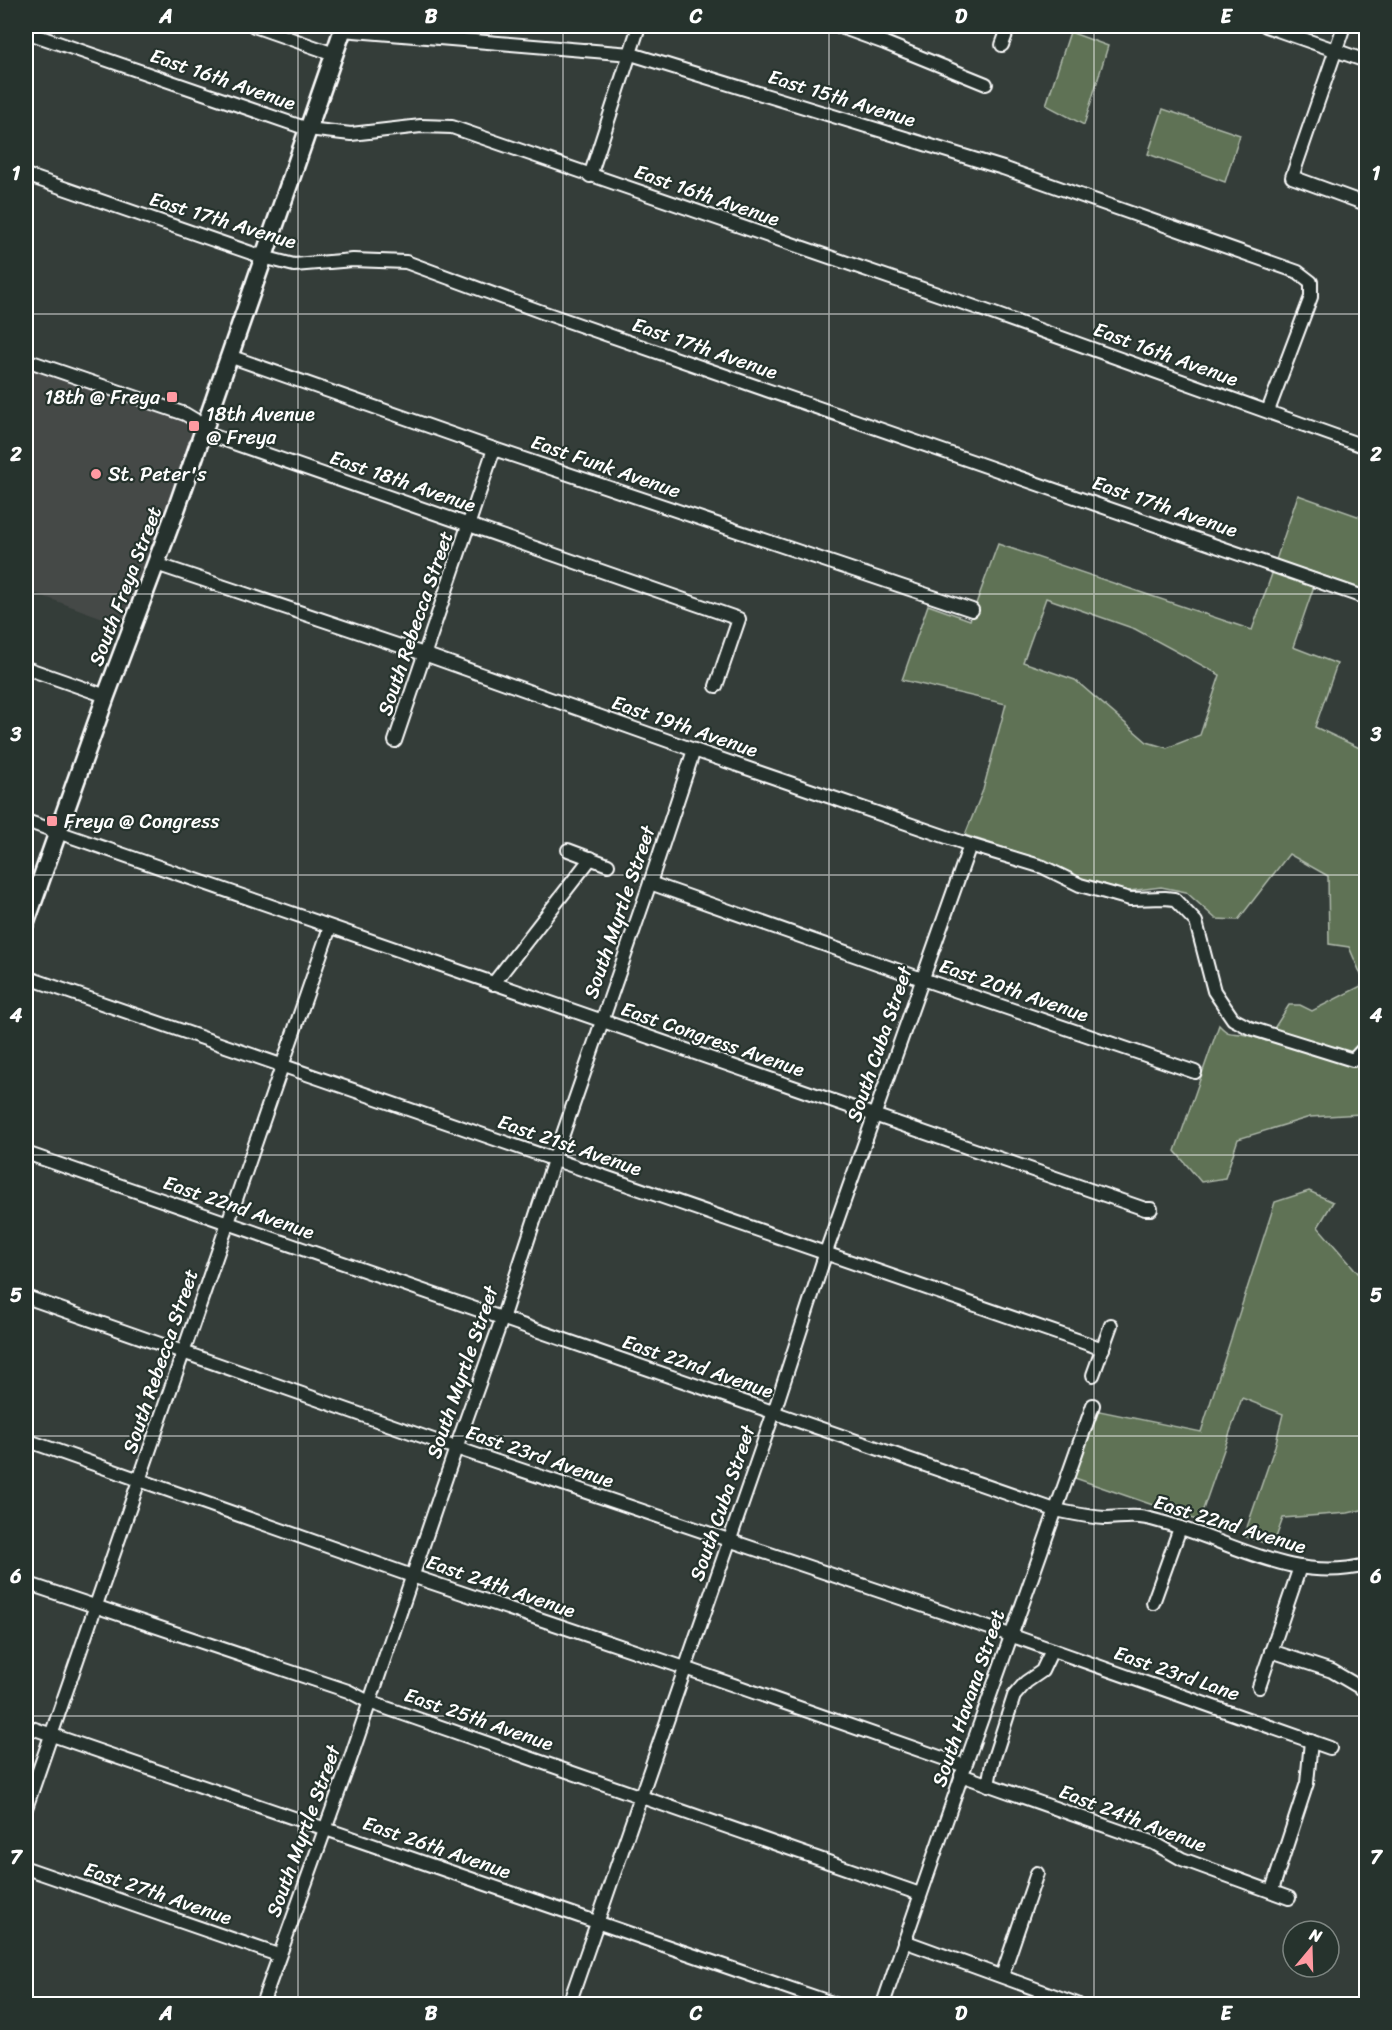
<svg xmlns="http://www.w3.org/2000/svg" width="1392" height="2030" font-family="Sriracha,sans-serif">
<style>
.built{fill:#454847}
.green{fill:#5e7255;stroke:#aeb8aa;stroke-width:1.5;fill-rule:evenodd}
.lines{fill:none;stroke-linecap:round;stroke-linejoin:round}
.street-casing{stroke:#fff;stroke-width:16}
.secondary-casing{stroke:#fff;stroke-width:21}
.street{stroke:#26332d;stroke-width:12}
.secondary{stroke:#26332d;stroke-width:16}
.grid{fill:none;stroke:#fff;stroke-width:1.5;stroke-opacity:0.55}
.poi-dot{fill:#ff9aa2;stroke:#26332d;stroke-width:2}
.labels{text-anchor:middle;stroke-width:4.5;stroke-linejoin:round;paint-order:stroke}
.street-label{font-size:20px;fill:#fff;stroke:#26332d}
.poi-label{font-size:20px;fill:#fff;stroke:#26332d;text-anchor:start}
.neatline{fill:none;stroke:#fff;stroke-width:2}
.grid-label{font-size:20px;text-anchor:middle;font-weight:bold;fill:#fff}
</style>
<rect width="100%" height="100%" fill="#343d39"/>
<filter id="ink" filterUnits="userSpaceOnUse"><feTurbulence type="fractalNoise" baseFrequency=".0167" numOctaves="2"/><feDisplacementMap in="SourceGraphic" scale="12" xChannelSelector="R" yChannelSelector="G"/><feConvolveMatrix kernelMatrix="1 2 1 2 8 2 1 2 1" color-interpolation-filters="sRGB"/></filter>
<g filter="url(#ink)">
<polygon class="built" points="26,367 197,426 153,552 125,626 26,590"/>
<g class="green">
<polygon points="1070,32 1108,46 1084,125 1046,105"/>
<polygon points="1163,109 1240,135 1225,182 1148,154"/>
<polygon points="1298,495 1366,519 1366,590 1276,560"/>
<path d="M998,544L1252,630L1273,571L1314,586L1293,647L1337,664L1315,727L1366,751V1117L1361,1114L1310,1117L1238,1139L1225,1178L1201,1182L1175,1151L1219,1025C1231,1038 1233,1031 1246,1035C1253,1036 1260,1039 1266,1041L1289,1005H1300L1312,1011L1365,984L1349,947L1329,944L1328,876L1289,854L1238,920L1216,919L1186,892L1161,887L1129,891L1093,885L1042,860L965,835L983,790L1006,704L902,680L928,605L970,620ZM1046,598L1135,629L1220,675L1200,735L1167,748L1147,742L1075,680L1023,662Z"/>
<polygon points="1309,1191 1333,1202 1318,1227 1366,1282 1366,1509 1348,1513 1283,1518 1273,1546 1244,1536 1275,1446 1283,1414 1242,1398 1199,1521 1072,1477 1095,1410 1201,1432 1275,1202"/>
</g>
<g class="lines">
<defs>
<g id="street">
<polyline points="254,26 334,54"/>
<polyline points="838,26 885,43 986,84"/>
<polyline points="1266,26 1366,61"/>
<polyline points="1344,26 1292,177 1366,204"/>
<polyline points="342,30 631,54 1003,168 1298,272 1311,282 1311,297 1268,411"/>
<polyline points="26,32 308,129 351,134 421,126 452,127 972,306 1366,447"/>
<polyline points="1002,45 1009,26"/>
<polyline points="26,175 263,257 294,265 353,260 406,262 542,312 1366,598"/>
<polyline points="590,176 639,26"/>
<polyline points="229,356 494,449 972,610"/>
<polyline points="26,360 185,414 195,420 202,432 739,619 716,686"/>
<polyline points="156,564 424,654 694,750 970,845 1043,867 1080,885 1130,899 1165,898 1174,899 1196,922 1214,991 1233,1019 1250,1028 1353,1060 1366,1046"/>
<polyline points="26,668 106,696"/>
<polyline points="395,741 494,449"/>
<polyline points="26,821 1145,1209 1151,1209"/>
<polyline points="568,850 608,865"/>
<polyline points="650,883 922,979 1195,1072"/>
<polyline points="26,977 1103,1349"/>
<polyline points="493,984 591,858"/>
<path d="M26,1153L1055,1510C1071,1513 1088,1517 1105,1518C1118,1518 1132,1515 1146,1518C1221,1534 1287,1585 1366,1565"/>
<polyline points="26,1297 456,1448 1010,1635 1330,1748"/>
<polyline points="1093,1375 1111,1325"/>
<polyline points="26,1440 412,1576 685,1668 965,1766"/>
<polyline points="26,1583 348,1691 369,1702 920,1894"/>
<polyline points="1153,1603 1180,1528"/>
<polyline points="1271,1651 1332,1671 1361,1688"/>
<polyline points="1259,1687 1300,1567"/>
<polyline points="26,1726 835,2004"/>
<polyline points="961,1775 1154,1843 1182,1859 1289,1898"/>
<polyline points="988,1785 992,1764 1014,1696 1026,1682 1042,1671 1052,1650"/>
<polyline points="26,1808 330,927"/>
<polyline points="26,1868 278,1955"/>
<polyline points="1272,1890 1307,1783 1311,1741"/>
<polyline points="904,1941 1077,2004"/>
<polyline points="1002,1976 1037,1873"/>
<polyline points="262,2004 349,1763 456,1448 502,1319 554,1160 650,883 694,750"/>
<polyline points="569,2004 774,1412 826,1252 970,845"/>
<polyline points="883,2004 965,1766 1093,1405"/>
</g>
<polyline id="secondary" points="26,922 106,696 176,510 344,26"/>
</defs>
<use href="#street" class="street-casing"/>
<use href="#secondary" class="secondary-casing"/>
<use href="#street" class="street"/>
<use href="#secondary" class="secondary"/>
</g>
</g>
<path class="grid" d="M298,26V2004M563,26V2004M829,26V2004M1094,26V2004M26,314H1366M26,594H1366M26,875H1366M26,1155H1366M26,1436H1366M26,1716H1366"/>
<g class="poi-dot">
<rect x="166" y="391" width="12" height="12" rx="3"/>
<rect x="188" y="420" width="12" height="12" rx="3"/>
<circle cx="96" cy="474" r="6"/>
<rect x="46" y="815" width="12" height="12" rx="3"/>
</g>
<g class="labels">
<g class="street-label">
<text transform="translate(223 79) rotate(19)" y="7">East 16th Avenue</text>
<text transform="translate(842 98) rotate(17)" y="7">East 15th Avenue</text>
<text transform="translate(707 195) rotate(19)" y="7">East 16th Avenue</text>
<text transform="translate(223 220) rotate(17)" y="7">East 17th Avenue</text>
<text transform="translate(705 348) rotate(19)" y="7">East 17th Avenue</text>
<text transform="translate(1166 354) rotate(20)" y="7">East 16th Avenue</text>
<text transform="translate(606 466) rotate(19)" y="7">East Funk Avenue</text>
<text transform="translate(403 481) rotate(19)" y="7">East 18th Avenue</text>
<text transform="translate(1165 506) rotate(19)" y="7">East 17th Avenue</text>
<text transform="translate(125 586) rotate(-69)" y="7">South Freya Street</text>
<text transform="translate(415 623) rotate(-71)" y="7">South Rebecca Street</text>
<text transform="translate(685 726) rotate(19)" y="7">East 19th Avenue</text>
<text transform="translate(619 912) rotate(-71)" y="7">South Myrtle Street</text>
<text transform="translate(1014 990) rotate(19)" y="7">East 20th Avenue</text>
<text transform="translate(713 1039) rotate(19)" y="7">East Congress Avenue</text>
<text transform="translate(879 1044) rotate(-71)" y="7">South Cuba Street</text>
<text transform="translate(570 1145) rotate(19)" y="7">East 21st Avenue</text>
<text transform="translate(239 1207) rotate(19)" y="7">East 22nd Avenue</text>
<text transform="translate(160 1361) rotate(-71)" y="7">South Rebecca Street</text>
<text transform="translate(698 1366) rotate(19)" y="7">East 22nd Avenue</text>
<text transform="translate(462 1372) rotate(-71)" y="7">South Myrtle Street</text>
<text transform="translate(540 1456) rotate(19)" y="7">East 23rd Avenue</text>
<text transform="translate(722 1503) rotate(-71)" y="7">South Cuba Street</text>
<text transform="translate(1230 1524) rotate(17)" y="7">East 22nd Avenue</text>
<text transform="translate(501 1586) rotate(19)" y="7">East 24th Avenue</text>
<text transform="translate(1177 1673) rotate(19)" y="7">East 23rd Lane</text>
<text transform="translate(968 1698) rotate(-71)" y="7">South Havana Street</text>
<text transform="translate(479 1719) rotate(19)" y="7">East 25th Avenue</text>
<text transform="translate(1133 1818) rotate(21)" y="7">East 24th Avenue</text>
<text transform="translate(303 1831) rotate(-70)" y="7">South Myrtle Street</text>
<text transform="translate(437 1847) rotate(19)" y="7">East 26th Avenue</text>
<text transform="translate(158 1893) rotate(19)" y="7">East 27th Avenue</text>
</g>
<g class="poi-label">
<text x="160" y="404" text-anchor="end">18th @ Freya</text>
<text x="206" y="421">18th Avenue<tspan x="206" dy="23">@ Freya</tspan></text>
<text x="108" y="481">St. Peter's</text>
<text x="64" y="828">Freya @ Congress</text>
</g>
</g>
<rect width="1392" height="2030" fill="none" stroke="#26332d" stroke-width="66"/>
<g transform="translate(1311 1949) rotate(19)"><circle r="28" fill="#26332d" stroke="#7d8581" stroke-width="1.5"/>
<path d="M0-4.5L10 22L0 15L-10 22Z" fill="#ff9aa2"/>
<text y="-9" font-size="16" font-weight="bold" text-anchor="middle" fill="#ffffff">N</text>
</g>
<rect x="33" y="33" width="1326" height="1964" class="neatline"/>
<g class="grid-label">
<text x="166" y="23">A</text>
<text x="431" y="23">B</text>
<text x="696" y="23">C</text>
<text x="961" y="23">D</text>
<text x="1226" y="23">E</text>
<text x="16" y="180">1</text>
<text x="1376" y="180">1</text>
<text x="16" y="461">2</text>
<text x="1376" y="461">2</text>
<text x="16" y="741">3</text>
<text x="1376" y="741">3</text>
<text x="16" y="1022">4</text>
<text x="1376" y="1022">4</text>
<text x="16" y="1302">5</text>
<text x="1376" y="1302">5</text>
<text x="16" y="1583">6</text>
<text x="1376" y="1583">6</text>
<text x="16" y="1864">7</text>
<text x="1376" y="1864">7</text>
<text x="166" y="2020">A</text>
<text x="431" y="2020">B</text>
<text x="696" y="2020">C</text>
<text x="961" y="2020">D</text>
<text x="1226" y="2020">E</text>
</g>
</svg>
